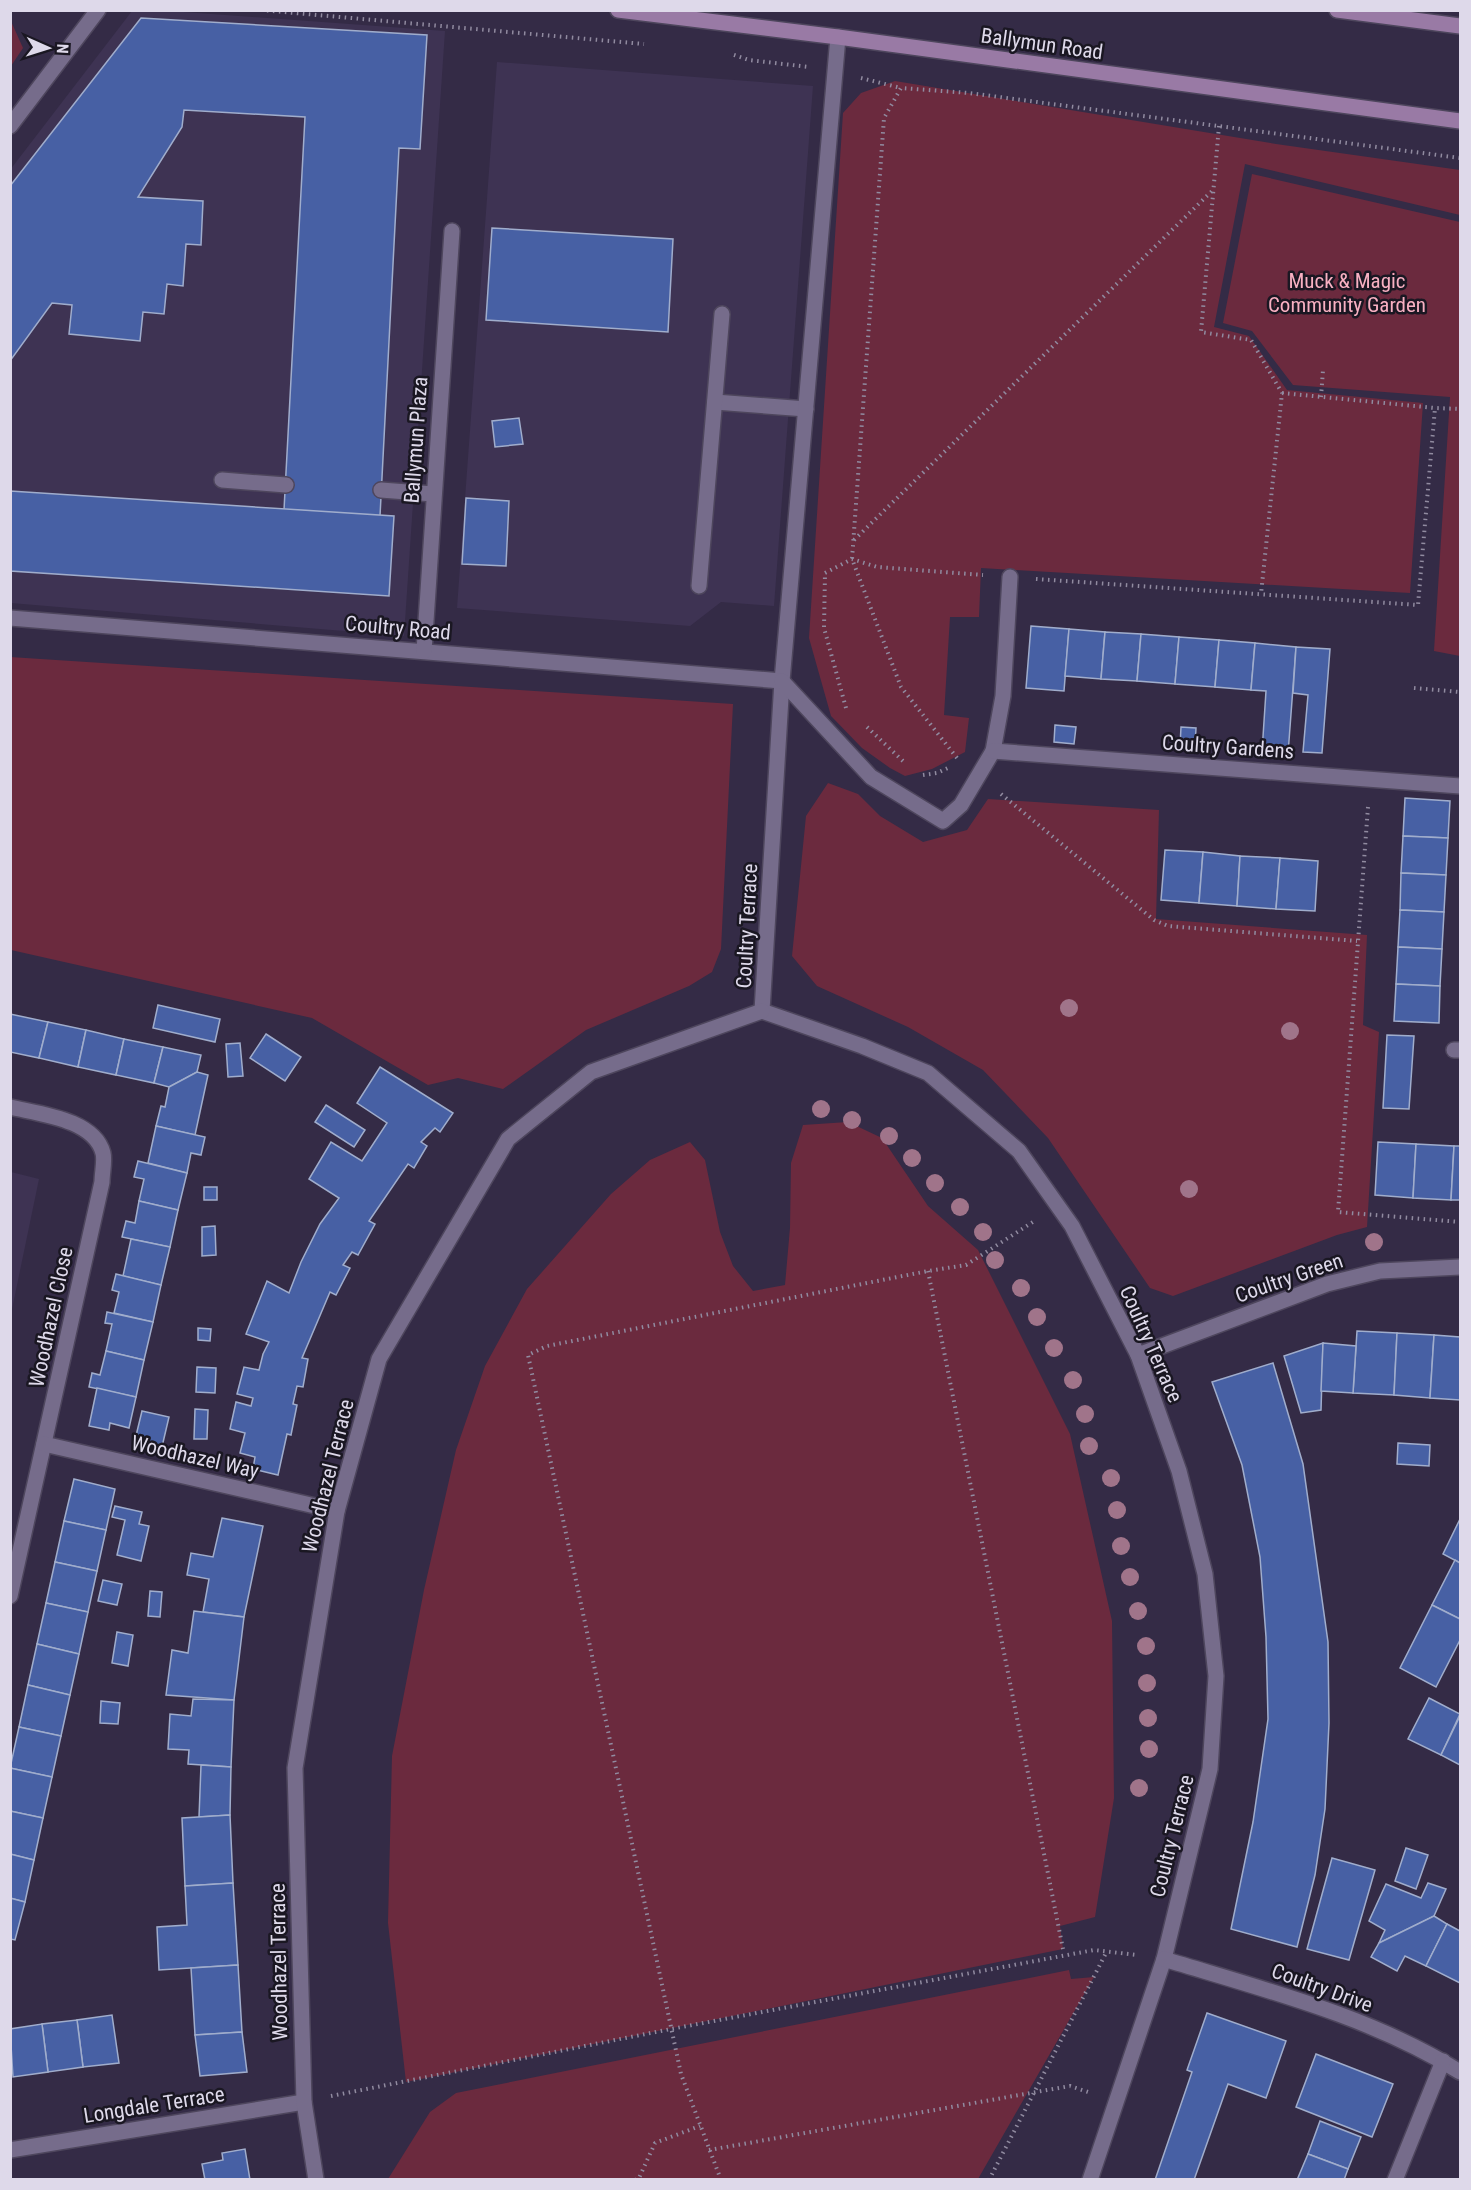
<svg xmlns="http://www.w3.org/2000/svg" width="1471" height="2190" font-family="'Roboto Condensed',sans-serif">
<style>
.built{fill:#3e3353}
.green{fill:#6b2a3e}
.building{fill:#4760a4;stroke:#a0adcc;stroke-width:1.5}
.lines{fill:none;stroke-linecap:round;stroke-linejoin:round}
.service-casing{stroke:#4e465d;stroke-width:18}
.minor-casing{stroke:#4e465d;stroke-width:18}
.secondary-casing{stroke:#4e465d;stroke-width:18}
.path{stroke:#918ba0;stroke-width:4;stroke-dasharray:1.5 4.5;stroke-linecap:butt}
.service{stroke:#766c8b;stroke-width:15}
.minor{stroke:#766c8b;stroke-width:15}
.secondary{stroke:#997aa5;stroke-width:15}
.tree{fill:#a0748a}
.labels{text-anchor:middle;stroke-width:5;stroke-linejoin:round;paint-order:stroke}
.street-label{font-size:21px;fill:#ded9ea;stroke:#1a1722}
.park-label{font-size:21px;fill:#f8b0c2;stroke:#1a1722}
</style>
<rect width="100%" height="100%" fill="#342b46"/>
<g class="built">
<polygon points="132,11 170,11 445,31 404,636 11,603 10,170"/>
<polygon points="497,62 813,86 774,606 721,602 690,626 457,608"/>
<polygon points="11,1172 39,1179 11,1314 10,1172"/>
</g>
<g class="green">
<polygon points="10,19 23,48 11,66 10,66"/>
<polygon points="895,81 1276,144 1460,170 1460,215 1245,164 1214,327 1249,336 1287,390 1423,403 1410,593 981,568 979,617 950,617 944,715 969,718 965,752 932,769 905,776 890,768 862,748 831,716 809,638 843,113 861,93"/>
<polygon points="1252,174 1460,222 1460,656 1434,651 1450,397 1293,385 1252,331 1223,323"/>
<polygon points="10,657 733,704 721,949 712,972 689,986 586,1030 503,1089 458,1078 428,1085 312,1018 11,950"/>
<polygon points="828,783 858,794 880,816 923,842 967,830 988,799 1159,810 1156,919 1367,935 1363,1025 1379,1032 1367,1227 1337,1235 1173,1296 1150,1288 1048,1138 983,1070 908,1027 817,986 792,956 806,816"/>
<polygon points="848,1122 882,1138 928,1206 978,1250 1070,1434 1112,1621 1114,1798 1095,1917 1060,1926 1063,1949 406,2082 388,1923 392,1756 424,1590 456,1450 485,1366 527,1289 611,1194 650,1160 690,1142 705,1160 720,1232 733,1266 753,1291 785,1285 790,1228 791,1163 803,1125"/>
<polygon points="1069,1970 1071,1979 1094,1977 978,2179 388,2179 430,2112 456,2093"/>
</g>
<g class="building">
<polygon points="141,18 427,35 420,149 399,148 380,516 284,510 305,117 184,110 182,127 138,197 203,201 201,245 186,244 183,286 167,284 164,314 143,312 140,341 69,334 72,305 52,303 10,361 10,186"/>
<polygon points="492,228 673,239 668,332 486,320"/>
<polygon points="519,418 523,444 495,447 492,421"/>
<polygon points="10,491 394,516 389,596 10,571"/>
<polygon points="466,498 509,501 506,566 462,564"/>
<polygon points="1031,626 1069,629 1064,691 1026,688"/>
<polygon points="1069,629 1105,632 1101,679 1065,676"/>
<polygon points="1105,632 1141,634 1137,681 1101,679"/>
<polygon points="1141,634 1179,637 1175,684 1137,681"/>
<polygon points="1179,637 1219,640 1215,687 1175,684"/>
<polygon points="1219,640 1255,643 1251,690 1215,687"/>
<polygon points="1255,643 1296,647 1288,754 1262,752 1266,691 1251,690"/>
<polygon points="1296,647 1330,649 1322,753 1303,752 1308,695 1293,693"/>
<polygon points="1055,725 1076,727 1074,744 1054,742"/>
<polygon points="1181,727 1196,728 1195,747 1180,746"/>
<polygon points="1405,798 1450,801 1448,838 1403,836"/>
<polygon points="1403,836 1448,838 1446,875 1401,873"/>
<polygon points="1165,850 1203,852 1199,903 1161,900"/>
<polygon points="1203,852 1240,856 1237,906 1199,903"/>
<polygon points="1240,856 1280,858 1276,909 1237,906"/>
<polygon points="1280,858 1318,861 1315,911 1276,909"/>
<polygon points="1401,873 1446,875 1444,912 1400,910"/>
<polygon points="1400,910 1444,912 1442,949 1398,947"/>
<polygon points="1398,947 1442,949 1440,986 1396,984"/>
<polygon points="1396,984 1440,986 1439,1023 1394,1021"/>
<polygon points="158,1005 220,1019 215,1042 153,1028"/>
<polygon points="10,1014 48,1022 39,1058 10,1052"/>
<polygon points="48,1022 86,1030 78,1067 39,1058"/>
<polygon points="86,1030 124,1039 116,1075 78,1067"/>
<polygon points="266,1034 301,1057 285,1081 250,1058"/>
<polygon points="1387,1035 1414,1036 1409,1109 1383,1108"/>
<polygon points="124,1039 163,1047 154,1083 116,1075"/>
<polygon points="240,1043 243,1076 228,1077 226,1044"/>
<polygon points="163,1047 201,1055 197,1072 169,1087 154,1083"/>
<polygon points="380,1067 453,1113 440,1132 435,1128 421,1142 427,1146 414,1168 408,1164 369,1221 375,1224 358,1255 352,1252 343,1265 350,1268 336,1295 330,1292 302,1358 308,1359 303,1387 297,1386 293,1404 297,1405 291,1435 287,1434 278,1475 253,1469 255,1457 240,1453 245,1433 230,1429 236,1402 251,1406 253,1398 237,1394 244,1367 259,1370 263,1354 269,1342 246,1334 267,1281 289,1293 301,1262 320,1224 339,1198 309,1179 331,1142 362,1161 387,1123 357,1103"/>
<polygon points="197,1072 208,1075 195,1135 156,1126 161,1106 165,1107 169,1087"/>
<polygon points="326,1105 365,1130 354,1147 315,1122"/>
<polygon points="156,1126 205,1137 201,1155 191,1153 187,1173 148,1163"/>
<polygon points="1378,1142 1416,1144 1413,1198 1375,1195"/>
<polygon points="1416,1144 1454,1146 1451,1200 1413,1198"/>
<polygon points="1454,1146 1460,1146 1460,1200 1451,1200"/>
<polygon points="138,1161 187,1173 178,1210 139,1201 144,1179 134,1177"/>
<rect x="204" y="1187" width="13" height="13"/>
<polygon points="139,1201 178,1210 170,1247 122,1237 126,1221 135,1223"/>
<polygon points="215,1226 216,1255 202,1256 202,1227"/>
<polygon points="131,1239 170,1247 161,1285 123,1276"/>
<polygon points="116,1274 161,1285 153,1322 114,1313 119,1292 112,1290"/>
<polygon points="107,1312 153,1322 144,1360 106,1351 112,1324 105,1323"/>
<polygon points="198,1328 211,1329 210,1341 198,1340"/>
<polygon points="1357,1331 1397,1333 1394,1395 1353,1393"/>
<polygon points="1397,1333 1434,1335 1430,1398 1394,1395"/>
<polygon points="1434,1335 1460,1337 1460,1400 1430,1398"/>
<polygon points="1323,1343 1321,1410 1301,1413 1284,1356"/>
<polygon points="1323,1343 1356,1346 1353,1393 1321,1391"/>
<polygon points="106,1351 144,1360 136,1397 89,1387 92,1373 100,1375"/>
<polygon points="1273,1363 1303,1464 1328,1642 1329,1723 1325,1809 1315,1875 1297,1947 1231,1929 1253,1822 1268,1719 1266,1637 1260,1557 1242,1465 1212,1382"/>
<polygon points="197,1367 216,1368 215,1393 196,1392"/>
<polygon points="97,1388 136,1397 129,1428 110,1423 109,1430 89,1426"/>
<polygon points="195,1409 208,1410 207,1439 194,1439"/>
<polygon points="142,1411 169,1417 161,1451 134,1444"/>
<polygon points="1398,1443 1430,1445 1429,1466 1397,1464"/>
<polygon points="74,1479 115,1489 106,1530 64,1521"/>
<polygon points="115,1506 142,1512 139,1524 149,1526 141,1561 117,1555 125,1520 112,1517"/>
<polygon points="222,1518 263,1526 244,1617 203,1612 209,1579 187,1575 191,1553 213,1557"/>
<polygon points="1460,1519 1460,1563 1443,1554"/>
<polygon points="64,1521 106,1530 97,1571 55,1562"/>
<polygon points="1455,1560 1460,1563 1460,1619 1432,1605"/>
<polygon points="55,1562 97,1571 88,1612 46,1603"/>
<polygon points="103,1580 122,1584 117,1605 98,1601"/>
<polygon points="150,1591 162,1592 160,1617 148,1616"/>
<polygon points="46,1603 88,1612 79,1654 37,1644"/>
<polygon points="1432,1605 1460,1619 1460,1640 1436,1687 1400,1668"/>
<polygon points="194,1611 244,1617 234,1700 166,1695 172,1650 188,1653"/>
<polygon points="117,1632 133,1635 128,1666 112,1663"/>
<polygon points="37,1644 79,1654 70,1695 28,1685"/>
<polygon points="28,1685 70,1695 61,1736 19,1727"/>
<polygon points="1429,1698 1460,1714 1441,1755 1408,1739"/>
<polygon points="193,1699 234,1700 231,1767 188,1764 189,1750 168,1749 170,1714 191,1716"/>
<polygon points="101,1701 120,1703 118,1724 100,1723"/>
<polygon points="1460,1716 1460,1765 1441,1755"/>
<polygon points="19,1727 61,1736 52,1777 10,1768"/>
<polygon points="201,1765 231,1767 230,1815 199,1817"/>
<polygon points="10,1768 52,1777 43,1818 10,1811"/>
<polygon points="10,1811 43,1818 34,1860 10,1854"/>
<polygon points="230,1815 233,1883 185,1886 182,1818"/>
<polygon points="1406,1848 1428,1855 1416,1889 1395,1881"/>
<polygon points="10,1854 34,1860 25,1902 10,1898"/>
<polygon points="1332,1858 1375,1870 1349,1960 1307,1949"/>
<polygon points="233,1883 238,1965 159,1970 157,1927 187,1925 185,1886"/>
<polygon points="1428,1883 1446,1889 1434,1916 1379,1943 1385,1930 1369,1921 1386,1884 1421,1898"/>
<polygon points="10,1898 25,1902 15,1940 10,1939"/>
<polygon points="1434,1916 1447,1924 1426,1966 1405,1956 1397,1971 1371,1957 1379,1943"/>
<polygon points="1447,1924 1460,1931 1460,1983 1426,1966"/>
<polygon points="238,1965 242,2032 195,2035 191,1968"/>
<polygon points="1207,2013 1286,2041 1266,2098 1228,2084 1194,2180 1155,2180 1192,2072 1187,2070"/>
<polygon points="112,2015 119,2063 83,2067 77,2020"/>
<polygon points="77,2020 83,2067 48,2072 42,2024"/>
<polygon points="42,2024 48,2072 13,2077 10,2029"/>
<polygon points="242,2032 247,2072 200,2076 195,2035"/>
<polygon points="1316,2054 1393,2084 1372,2137 1296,2107"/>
<polygon points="1320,2121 1361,2137 1348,2169 1308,2154"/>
<polygon points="245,2149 250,2180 205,2180 202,2164 223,2160 222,2153"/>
<polygon points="1308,2154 1348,2169 1344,2180 1297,2180"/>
</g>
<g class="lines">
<defs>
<g id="service">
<polyline points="715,402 806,409"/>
<polyline points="222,480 286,485"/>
<polyline points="381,490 433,494"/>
<polyline points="699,586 722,314"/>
</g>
<g id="minor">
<polyline points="838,37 782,681 762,1011 862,1046 928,1073 1019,1151 1072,1226 1138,1355 1179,1471 1205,1574 1216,1676 1210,1769 1164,1959 1090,2180"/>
<polyline points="10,126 98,10"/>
<polyline points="10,618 782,681"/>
<polyline points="424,651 452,231"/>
<polyline points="782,681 871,777 943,821 961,805 993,751 1003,696 1010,577"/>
<polyline points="993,751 1460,786"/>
<polyline points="1454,1050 1460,1050"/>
<path d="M10,1107C39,1114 94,1119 103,1153C105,1161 102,1173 102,1182L10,1596"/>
<polyline points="1138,1355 1327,1284 1380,1271 1460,1267"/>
<polyline points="44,1444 337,1511"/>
<path d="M1164,1959C1265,1990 1370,2016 1460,2072"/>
<polyline points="10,2150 304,2102"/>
<polyline points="316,2180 304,2102 295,1768 337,1511 379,1359 508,1139 591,1072 762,1011"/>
<polyline points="1395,2180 1443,2061"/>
</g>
<g id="secondary">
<polyline points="618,10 838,37 1460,121"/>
<polyline points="1337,10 1460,26"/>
</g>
</defs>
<use href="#service" class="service-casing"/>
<use href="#minor" class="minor-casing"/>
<use href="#secondary" class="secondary-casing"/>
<g class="path">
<polyline points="261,10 644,44"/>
<polyline points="734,55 749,60 809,67"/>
<polyline points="861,78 901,88"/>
<polyline points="1219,126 1201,332 1251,340 1282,393 1261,594"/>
<polyline points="1282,393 1435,408 1460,409"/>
<polyline points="1321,397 1323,370"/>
<polyline points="854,540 1213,190"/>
<polyline points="1036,579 1418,605 1435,408"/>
<polyline points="1414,688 1460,692"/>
<polyline points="846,708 824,628 825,573 852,559 877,567 983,575"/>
<polyline points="867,727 905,763"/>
<polyline points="957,758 901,687 852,559 884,118 901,88 969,93 1460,158"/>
<polyline points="923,775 937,773 950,767"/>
<polyline points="1001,794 1154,920 1168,926 1357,941"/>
<polyline points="1368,807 1338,1212 1460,1222"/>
<polyline points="928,1271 1063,1949"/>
<polyline points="331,2096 671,2029 1094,1950 1137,1955"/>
<polyline points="709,2150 1070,2086 1091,2093"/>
<polyline points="635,2180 639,2178 655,2143 700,2126"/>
<polyline points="721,2180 681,2074 528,1355 547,1346 928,1271 966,1265 1036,1220"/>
<polyline points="989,2180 1107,1951"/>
</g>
<use href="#service" class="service"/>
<use href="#minor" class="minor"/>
<use href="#secondary" class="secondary"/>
</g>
<g class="tree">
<circle cx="1069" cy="1008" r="9"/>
<circle cx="1290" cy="1031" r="9"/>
<circle cx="821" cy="1109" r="9"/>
<circle cx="852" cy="1120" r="9"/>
<circle cx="889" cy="1136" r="9"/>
<circle cx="912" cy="1158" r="9"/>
<circle cx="935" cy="1183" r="9"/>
<circle cx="1189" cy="1189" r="9"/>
<circle cx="960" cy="1207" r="9"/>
<circle cx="983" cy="1232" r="9"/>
<circle cx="1374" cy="1242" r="9"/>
<circle cx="995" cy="1260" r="9"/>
<circle cx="1021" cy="1288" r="9"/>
<circle cx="1037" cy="1317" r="9"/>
<circle cx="1054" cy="1348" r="9"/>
<circle cx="1073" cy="1380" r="9"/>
<circle cx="1085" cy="1414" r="9"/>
<circle cx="1089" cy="1446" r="9"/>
<circle cx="1111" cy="1478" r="9"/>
<circle cx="1117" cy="1510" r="9"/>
<circle cx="1121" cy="1546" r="9"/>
<circle cx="1130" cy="1577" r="9"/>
<circle cx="1138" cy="1611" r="9"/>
<circle cx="1146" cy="1646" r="9"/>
<circle cx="1147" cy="1683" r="9"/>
<circle cx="1148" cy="1718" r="9"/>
<circle cx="1149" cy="1749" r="9"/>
<circle cx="1139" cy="1788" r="9"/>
</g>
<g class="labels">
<g class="street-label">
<text transform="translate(1042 44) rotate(8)" y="7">Ballymun Road</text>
<text transform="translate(416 440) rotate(-86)" y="7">Ballymun Plaza</text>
<text transform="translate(398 628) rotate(5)" y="7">Coultry Road</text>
<text transform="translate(1228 747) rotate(4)" y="7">Coultry Gardens</text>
<text transform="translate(747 926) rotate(-87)" y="7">Coultry Terrace</text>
<text transform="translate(1289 1278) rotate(-19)" y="7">Coultry Green</text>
<text transform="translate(51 1317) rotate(-78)" y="7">Woodhazel Close</text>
<text transform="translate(1151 1344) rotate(66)" y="7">Coultry Terrace</text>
<text transform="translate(195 1457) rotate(13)" y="7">Woodhazel Way</text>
<text transform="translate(328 1476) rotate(-76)" y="7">Woodhazel Terrace</text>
<text transform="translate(1172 1836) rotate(-76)" y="7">Coultry Terrace</text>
<text transform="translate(279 1962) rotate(-91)" y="7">Woodhazel Terrace</text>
<text transform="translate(1322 1988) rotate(20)" y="7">Coultry Drive</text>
<text transform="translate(154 2105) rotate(-9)" y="7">Longdale Terrace</text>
</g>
<g class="park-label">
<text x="1347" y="288">Muck &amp; Magic<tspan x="1347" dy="24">Community Garden</tspan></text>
</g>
</g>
<rect width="1471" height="2190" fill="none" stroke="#ded9ea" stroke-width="24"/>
<g transform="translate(48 48) rotate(93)" stroke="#1a1722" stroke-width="4.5" paint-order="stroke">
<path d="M0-4.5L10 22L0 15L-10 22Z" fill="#ded9ea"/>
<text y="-9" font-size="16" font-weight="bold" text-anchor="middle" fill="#ded9ea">N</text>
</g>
</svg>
